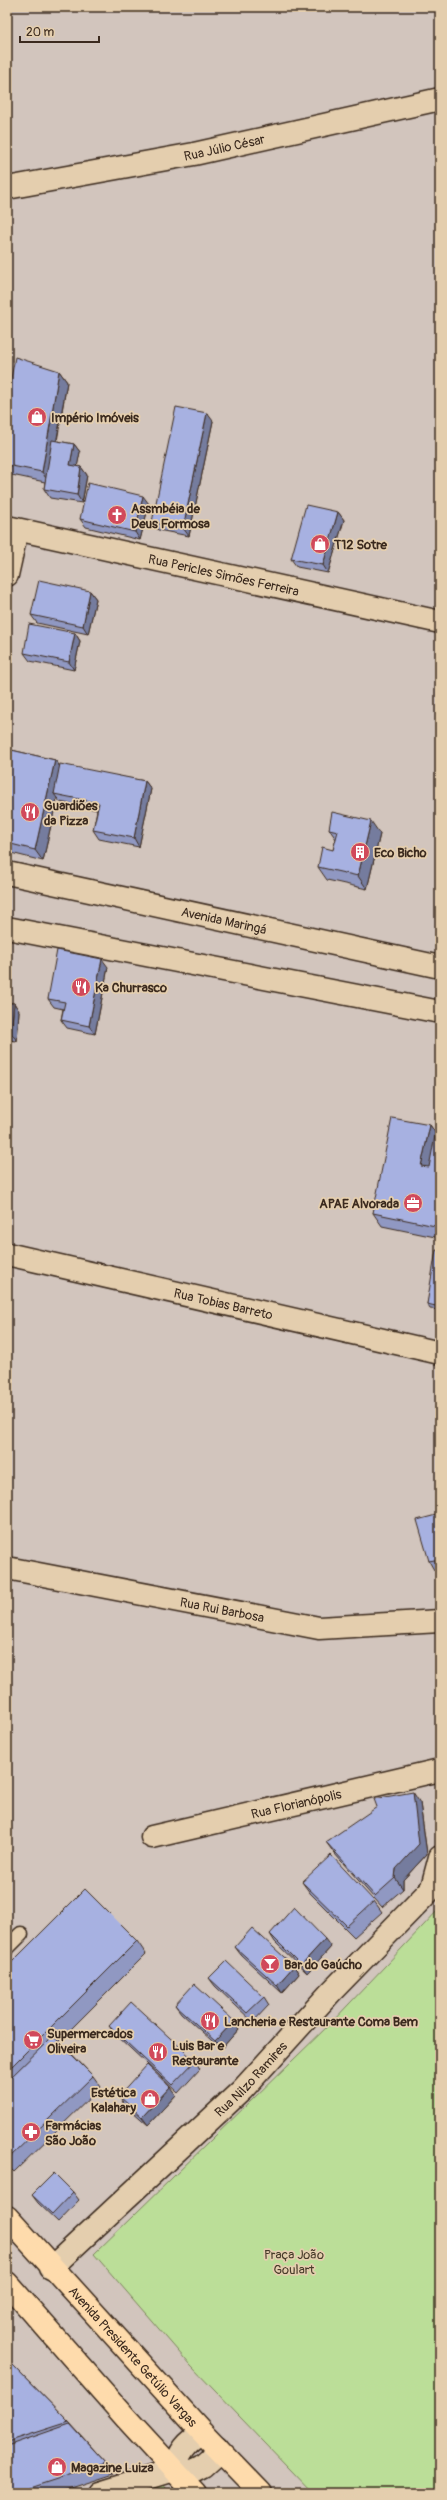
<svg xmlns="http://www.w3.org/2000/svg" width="447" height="2500" font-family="Pangolin,sans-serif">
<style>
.green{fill:#bbde98;stroke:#7b845b}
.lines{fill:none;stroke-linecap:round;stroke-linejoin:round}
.lane-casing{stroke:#3b2a1e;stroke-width:17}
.street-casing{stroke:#3b2a1e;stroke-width:25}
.secondary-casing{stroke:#3b2a1e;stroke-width:25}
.primary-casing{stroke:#3b2a1e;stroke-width:25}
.lane{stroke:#e4ceae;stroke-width:14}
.street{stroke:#e4ceae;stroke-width:22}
.secondary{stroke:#e4ceae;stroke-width:22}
.primary{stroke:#fedbac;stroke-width:22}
.wall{fill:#9098c2;stroke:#3b2a1e}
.shaded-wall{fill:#757c9e;stroke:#3b2a1e}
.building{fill:#a7b1e1;stroke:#3b2a1e}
.labels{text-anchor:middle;stroke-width:3.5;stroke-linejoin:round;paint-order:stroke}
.street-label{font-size:13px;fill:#3b2a1e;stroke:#e4ceae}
.poi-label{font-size:13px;font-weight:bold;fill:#3b2a1e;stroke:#e4ceae;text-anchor:start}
.park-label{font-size:13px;fill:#483c2a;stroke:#e4ceae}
</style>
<rect width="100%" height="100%" fill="#d2c5bd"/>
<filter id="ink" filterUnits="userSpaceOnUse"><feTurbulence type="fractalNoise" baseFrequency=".025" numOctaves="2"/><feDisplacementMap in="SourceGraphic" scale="8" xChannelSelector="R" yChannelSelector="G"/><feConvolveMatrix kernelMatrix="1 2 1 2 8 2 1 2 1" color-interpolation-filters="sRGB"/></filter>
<g filter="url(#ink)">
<g class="green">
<polygon points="440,1908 440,2493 313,2493 191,2366 94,2254 331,2023"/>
<polygon points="162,2483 170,2493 131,2493"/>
</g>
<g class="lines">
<defs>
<polyline id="lane" points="7,1948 21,1934"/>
<g id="street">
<path id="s1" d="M7,188L194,154L440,99"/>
<path id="s2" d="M7,527L440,622"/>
<polyline points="7,575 17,530"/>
<path id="s3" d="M7,1254L440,1353"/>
<path id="s4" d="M7,1568L319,1628L440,1621"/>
<path id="s5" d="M152,1837L440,1770"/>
<polyline points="432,1887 440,1857"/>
<path id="s6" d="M51,2268L242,2090L330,1993L440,1880"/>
</g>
<g id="secondary">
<path id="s7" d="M7,873L440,967"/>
<polyline points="7,928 440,1012"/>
<path d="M174,2470C179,2452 187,2441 203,2433"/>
<polyline points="100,2493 174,2470 193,2471 203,2466 212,2458 217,2447"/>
</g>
<g id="primary">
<path id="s8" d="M7,2217L203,2433L261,2493"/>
<polyline points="7,2283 126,2418 195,2493"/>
</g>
</defs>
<use href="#lane" class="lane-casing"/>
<use href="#street" class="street-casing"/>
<use href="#secondary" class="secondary-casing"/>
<use href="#primary" class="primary-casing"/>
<use href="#lane" class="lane"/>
<use href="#street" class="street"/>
<use href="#secondary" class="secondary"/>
<use href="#primary" class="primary"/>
</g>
<g class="wall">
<polygon points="59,371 67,382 57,441 74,444 80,452 77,466 81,467 87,475 82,503 50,498 44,489 45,482 7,474 7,400"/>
<polygon points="213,421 189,536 158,530 152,522"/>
<polygon points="149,504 140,540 86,527 80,519"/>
<polygon points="338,512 344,520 328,573 297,567 291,559"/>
<polygon points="90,591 96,599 88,634 37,623 31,615"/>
<polygon points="75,633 80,641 74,670 30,661 24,653"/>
<polygon points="7,749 55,760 60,766 145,781 151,789 139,847 99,839 93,830 97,810 60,802 57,798 43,861 7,852"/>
<polygon points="329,829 380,834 367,889 327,880 318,867 333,850 336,839"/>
<polygon points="108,967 95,1034 67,1028 61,1020 63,1009 54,1007 48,999"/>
<polygon points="7,1003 14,1003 19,1011 17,1041 7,1040"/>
<polygon points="430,1125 436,1134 440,1132 440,1238 382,1226 373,1213"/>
<polygon points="440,1251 440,1310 430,1309 427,1304"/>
<polygon points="440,1514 440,1568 434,1570 429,1561"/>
<polygon points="420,1803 427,1854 403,1880 403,1889 382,1907 334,1853 326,1842"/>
<polygon points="302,1882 374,1901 382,1912 354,1937 310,1893"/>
<polygon points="270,1934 331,1947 307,1973 275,1942"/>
<polygon points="137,1941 146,1954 59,2041 93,2076 101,2087 14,2172 7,2165 7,1967"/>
<polygon points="235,1947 294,1966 299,1974 282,1993 241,1955"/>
<polygon points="209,1978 264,1997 269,2005 253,2022 215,1986"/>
<polygon points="175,2005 239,2029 221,2049 181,2013"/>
<polygon points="109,2026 195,2061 200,2069 178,2093 115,2034"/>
<polygon points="176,2095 148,2125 124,2104 119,2096"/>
<polygon points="73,2192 79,2200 58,2222 38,2203 32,2195"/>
<polygon points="7,2359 69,2422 106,2463 114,2474 56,2493 7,2493"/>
</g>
<g class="shaded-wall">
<polygon points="59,371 67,382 49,483 42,472"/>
<polygon points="207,413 213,421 189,536 183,528"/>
<polygon points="74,444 80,452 76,473 70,465"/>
<polygon points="81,467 87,475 82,503 77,495"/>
<polygon points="143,496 149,504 140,540 135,532"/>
<polygon points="338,512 344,520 328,573 323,565"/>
<polygon points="90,591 96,599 88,634 83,626"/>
<polygon points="75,633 80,641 74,670 69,662"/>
<polygon points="55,760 63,771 54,794 57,798 43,861 35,850"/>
<polygon points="145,781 151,789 139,847 134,838"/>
<polygon points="371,821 380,834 367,889 358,876"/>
<polygon points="102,959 108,967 95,1034 89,1026"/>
<polygon points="14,1003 19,1011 17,1041 11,1033"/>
<polygon points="430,1125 439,1138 430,1178 421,1166"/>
<polygon points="413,1792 420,1803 427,1854 403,1880 403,1889 395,1878 396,1869"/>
<polygon points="325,1939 331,1947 307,1973 301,1965"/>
<polygon points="294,1966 299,1974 282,1993 277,1985"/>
<polygon points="234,2021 239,2029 221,2049 215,2041"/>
<polygon points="170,2087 176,2095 148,2125 142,2117"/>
</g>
<g class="building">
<polygon points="15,357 59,371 42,472 7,465 7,400"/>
<polygon points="176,407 207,413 183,528 152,522"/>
<polygon points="52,440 74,444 70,465 81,467 77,495 44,489"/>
<polygon points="88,483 143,496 135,532 80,519"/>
<polygon points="306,505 338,512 323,565 291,559"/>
<polygon points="39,580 90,591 83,626 31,615"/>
<polygon points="29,624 75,633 69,662 24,653"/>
<polygon points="7,749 55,760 35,850 7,843"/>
<polygon points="60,764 145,781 134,838 93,830 99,803 54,794"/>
<polygon points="332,812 371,821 358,876 318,867 322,847 333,850 338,831 329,829"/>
<polygon points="57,950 102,959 89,1026 61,1020 65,1002 48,999"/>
<polygon points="7,1003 14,1003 11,1033 7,1032"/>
<polygon points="392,1118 430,1125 421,1166 429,1167 436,1131 440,1132 440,1227 373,1213"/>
<polygon points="436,1250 440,1251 440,1307 427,1304"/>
<polygon points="440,1514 440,1559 429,1561 417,1520"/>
<polygon points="413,1792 419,1844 396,1869 395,1878 375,1896 326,1842 377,1807 374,1799"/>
<polygon points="331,1855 374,1901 347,1926 302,1882"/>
<polygon points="85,1889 137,1941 7,2071 7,1967"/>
<polygon points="294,1907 325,1939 301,1965 270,1934"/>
<polygon points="252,1928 294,1966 277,1985 235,1947"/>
<polygon points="226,1961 264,1997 247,2013 209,1978"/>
<polygon points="194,1984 234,2021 215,2041 175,2005"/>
<polygon points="131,2002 195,2061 172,2085 109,2026"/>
<polygon points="53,2036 93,2076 7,2160 7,2081"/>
<polygon points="147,2065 170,2087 142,2117 119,2096"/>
<polygon points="54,2173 73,2192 52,2214 32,2195"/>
<polygon points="7,2359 69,2422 7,2442"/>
<polygon points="70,2424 106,2463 14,2493 7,2493 7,2446"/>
</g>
</g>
<defs>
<symbol id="shop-disc" viewBox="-11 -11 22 22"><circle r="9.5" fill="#d1495b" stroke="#e4ceae"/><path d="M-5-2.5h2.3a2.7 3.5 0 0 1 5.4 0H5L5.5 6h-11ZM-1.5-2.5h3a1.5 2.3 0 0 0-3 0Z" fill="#fff"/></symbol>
<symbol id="church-disc" viewBox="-11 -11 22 22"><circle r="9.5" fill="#d1495b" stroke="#e4ceae"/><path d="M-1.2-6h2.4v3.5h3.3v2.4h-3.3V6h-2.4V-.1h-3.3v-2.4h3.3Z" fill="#fff"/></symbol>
<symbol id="restaurant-disc" viewBox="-11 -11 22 22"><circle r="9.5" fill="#d1495b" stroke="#e4ceae"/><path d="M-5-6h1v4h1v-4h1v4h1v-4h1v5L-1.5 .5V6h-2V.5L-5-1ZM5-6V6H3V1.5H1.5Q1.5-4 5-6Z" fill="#fff"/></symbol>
<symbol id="building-disc" viewBox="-11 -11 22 22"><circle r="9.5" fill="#d1495b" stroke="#e4ceae"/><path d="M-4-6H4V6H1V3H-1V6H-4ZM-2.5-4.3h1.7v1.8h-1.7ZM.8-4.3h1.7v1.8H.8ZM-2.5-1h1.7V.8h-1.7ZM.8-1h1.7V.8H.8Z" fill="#fff"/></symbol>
<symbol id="office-disc" viewBox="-11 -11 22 22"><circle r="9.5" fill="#d1495b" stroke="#e4ceae"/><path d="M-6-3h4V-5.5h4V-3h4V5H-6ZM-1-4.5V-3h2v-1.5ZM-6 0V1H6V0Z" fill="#fff"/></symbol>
<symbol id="bar-disc" viewBox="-11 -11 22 22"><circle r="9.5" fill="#d1495b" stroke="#e4ceae"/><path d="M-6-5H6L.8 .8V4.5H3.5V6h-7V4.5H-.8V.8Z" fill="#fff"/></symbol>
<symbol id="supermarket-disc" viewBox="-11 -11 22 22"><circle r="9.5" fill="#d1495b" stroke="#e4ceae"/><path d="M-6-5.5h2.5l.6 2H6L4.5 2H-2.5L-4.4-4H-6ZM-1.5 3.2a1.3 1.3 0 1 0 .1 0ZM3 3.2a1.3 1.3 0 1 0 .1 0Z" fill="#fff"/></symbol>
<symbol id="pharmacy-disc" viewBox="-11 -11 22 22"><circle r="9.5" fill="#d1495b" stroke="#e4ceae"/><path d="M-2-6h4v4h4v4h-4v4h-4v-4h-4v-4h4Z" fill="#fff"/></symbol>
</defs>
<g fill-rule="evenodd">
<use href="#shop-disc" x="26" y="406" width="22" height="22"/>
<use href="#church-disc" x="106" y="504" width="22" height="22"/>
<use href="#shop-disc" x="309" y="533" width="22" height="22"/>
<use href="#restaurant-disc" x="19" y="801" width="22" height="22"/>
<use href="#building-disc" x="349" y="841" width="22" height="22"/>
<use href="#restaurant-disc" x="70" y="976" width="22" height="22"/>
<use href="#office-disc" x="402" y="1192" width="22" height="22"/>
<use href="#bar-disc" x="259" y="1953" width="22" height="22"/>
<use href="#restaurant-disc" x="199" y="2010" width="22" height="22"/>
<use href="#supermarket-disc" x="22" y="2029" width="22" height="22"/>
<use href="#restaurant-disc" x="147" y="2041" width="22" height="22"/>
<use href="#shop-disc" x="139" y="2088" width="22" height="22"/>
<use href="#pharmacy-disc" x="20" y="2121" width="22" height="22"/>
<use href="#shop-disc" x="46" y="2456" width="22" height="22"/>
</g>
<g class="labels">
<g class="street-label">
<text dy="5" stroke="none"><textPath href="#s1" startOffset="221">Rua Júlio César</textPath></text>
<text dy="5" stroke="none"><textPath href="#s2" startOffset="222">Rua Pericles Simões Ferreira</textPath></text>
<text dy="5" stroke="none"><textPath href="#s7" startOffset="222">Avenida Maringá</textPath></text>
<text dy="5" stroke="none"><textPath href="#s3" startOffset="222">Rua Tobias Barreto</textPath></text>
<text dy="5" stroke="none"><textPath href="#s4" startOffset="219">Rua Rui Barbosa</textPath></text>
<text dy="5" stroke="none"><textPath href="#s5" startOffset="148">Rua Florianópolis</textPath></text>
<text dy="5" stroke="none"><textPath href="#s6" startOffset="275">Rua Nilzo Ramires</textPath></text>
<text dy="5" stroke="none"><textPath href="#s8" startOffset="188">Avenida Presidente Getúlio Vargas</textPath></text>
</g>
<g class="poi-label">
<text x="51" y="422">Império Imóveis</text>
<text x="131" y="513">Assmbéia de<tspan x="131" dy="15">Deus Formosa</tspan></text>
<text x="334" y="549">T12 Sotre</text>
<text x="44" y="810">Guardiões<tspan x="44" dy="15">da Pizza</tspan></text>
<text x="374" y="857">Eco Bicho</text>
<text x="95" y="992">Ka Churrasco</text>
<text x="399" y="1208" text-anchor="end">APAE Alvorada</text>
<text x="284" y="1969">Bar do Gaúcho</text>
<text x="224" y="2026">Lancheria e Restaurante Coma Bem</text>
<text x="47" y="2038">Supermercados<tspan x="47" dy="15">Oliveira</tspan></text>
<text x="172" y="2050">Luis Bar e<tspan x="172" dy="15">Restaurante</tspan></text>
<text x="136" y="2097" text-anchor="end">Estética<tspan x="136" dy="15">Kalahary</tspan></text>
<text x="45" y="2130">Farmácias<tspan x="45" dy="15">São João</tspan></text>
<text x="71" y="2472">Magazine Luiza</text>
</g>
<g class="park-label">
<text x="294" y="2259">Praça João<tspan x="294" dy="15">Goulart</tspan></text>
</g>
</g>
<rect width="447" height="2500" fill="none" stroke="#e4ceae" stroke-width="24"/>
<rect x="12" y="12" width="423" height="2476" fill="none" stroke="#3b2a1e" stroke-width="1.5" filter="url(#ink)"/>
<path d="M20 36v6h79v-6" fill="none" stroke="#3b2a1e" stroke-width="2"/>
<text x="26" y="36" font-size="12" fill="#3b2a1e" stroke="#e4ceae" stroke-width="3" paint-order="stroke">20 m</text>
</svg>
